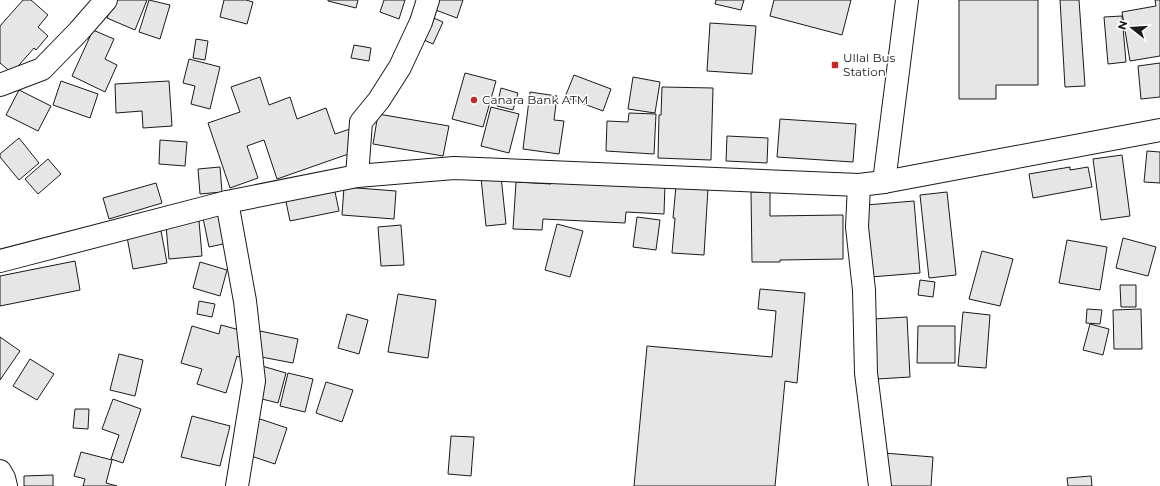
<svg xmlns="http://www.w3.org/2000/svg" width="1160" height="486" font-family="Montserrat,sans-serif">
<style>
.building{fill:#e6e6e6;stroke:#1a1a1a}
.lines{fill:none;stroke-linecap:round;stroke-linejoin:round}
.minor-casing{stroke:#1a1a1a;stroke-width:24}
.minor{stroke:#fff;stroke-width:22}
.poi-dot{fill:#c62828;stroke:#fff;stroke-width:1.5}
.labels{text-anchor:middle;stroke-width:3;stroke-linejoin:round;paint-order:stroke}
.poi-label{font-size:12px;fill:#1a1a1a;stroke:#fff;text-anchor:start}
</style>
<rect width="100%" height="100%" fill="#fff"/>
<g class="building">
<polygon points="23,0 31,0 48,15 38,27 48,36 36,50 34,48 12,73 0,63 0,26"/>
<polygon points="115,0 147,0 135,30 107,18"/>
<polygon points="149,0 170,5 160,39 139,32"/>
<polygon points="224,0 246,0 253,2 247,24 220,17"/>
<polygon points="328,0 358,0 356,8 328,1"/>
<polygon points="384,0 405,0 399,19 380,12"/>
<polygon points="437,0 463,0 457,18 433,9"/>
<polygon points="716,0 744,0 741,10 715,4"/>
<polygon points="774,0 851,0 842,35 770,16"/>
<polygon points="959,0 1038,0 1038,85 996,85 996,99 959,99"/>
<polygon points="1060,0 1079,0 1085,86 1065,87"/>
<polygon points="1155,0 1160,0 1160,56 1130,61 1122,12 1156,6"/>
<polygon points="429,16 443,22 433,44 419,38"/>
<polygon points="1122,16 1126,62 1108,64 1104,17"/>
<polygon points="710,23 756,26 752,74 707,71"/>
<polygon points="93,30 114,39 105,59 117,65 105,92 72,76"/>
<polygon points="196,39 208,41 205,60 193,58"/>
<polygon points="354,45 371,48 369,61 351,58"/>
<polygon points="189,59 220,67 210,109 191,104 195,86 183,83"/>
<polygon points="1160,63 1160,97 1141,99 1138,66"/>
<polygon points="465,73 496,81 483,127 452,119"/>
<polygon points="574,75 611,89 603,111 565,97"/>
<polygon points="260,77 269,105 290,97 297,119 326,108 335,134 350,129 357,151 277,179 264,140 247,146 258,178 230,188 208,123 240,112 231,87"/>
<polygon points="633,77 660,82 655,113 628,109"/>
<polygon points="61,81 98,94 90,118 53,105"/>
<polygon points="169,81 172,126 143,128 142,111 116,113 115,84"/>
<polygon points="662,87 713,88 711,160 658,158 659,115 661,115"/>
<polygon points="501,88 518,93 513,110 497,106"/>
<polygon points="19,90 51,106 38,131 6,115"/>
<polygon points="530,92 557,96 554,120 564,121 559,154 523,149"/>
<polygon points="491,107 519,114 509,153 481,146"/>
<polygon points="629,113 656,114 654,154 606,151 607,121 628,122"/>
<polygon points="378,114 449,126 443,156 373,144"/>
<polygon points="780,119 856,124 853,162 777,157"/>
<polygon points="727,136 768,138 767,163 726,161"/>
<polygon points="19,138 39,163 19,180 0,157 0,154"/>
<polygon points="160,140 187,142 185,166 159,164"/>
<polygon points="1147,151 1160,152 1160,183 1144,182"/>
<polygon points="1122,155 1130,216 1101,220 1093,159"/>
<polygon points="48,159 61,174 38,194 25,179"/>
<polygon points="220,167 222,192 200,194 198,169"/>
<polygon points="1070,167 1070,170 1088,167 1092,187 1033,198 1029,174"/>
<polygon points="501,176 506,224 486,226 481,178"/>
<polygon points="551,177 665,183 664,214 626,212 625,223 543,219 542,230 513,229 516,182 551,184"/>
<polygon points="156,183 162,203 109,219 103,198"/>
<polygon points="676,186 708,188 704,255 672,253 675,218 673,218"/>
<polygon points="334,187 339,211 290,221 285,197"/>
<polygon points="344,187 396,191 394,219 342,215"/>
<polygon points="751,192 770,192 770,216 843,215 843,259 780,260 780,262 752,262"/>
<polygon points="947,192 956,275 929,278 920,195"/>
<polygon points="914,201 920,273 871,277 866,205"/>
<polygon points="222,214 228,243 209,247 203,218"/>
<polygon points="637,217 660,220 656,250 633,247"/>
<polygon points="199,221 202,256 169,259 166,225"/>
<polygon points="557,224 583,231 570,277 545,270"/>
<polygon points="401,225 404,265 381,266 378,227"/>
<polygon points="161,231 167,263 133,269 127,237"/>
<polygon points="1123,238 1156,247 1148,276 1116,268"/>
<polygon points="1067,240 1107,247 1100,290 1059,283"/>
<polygon points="982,251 1013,259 1000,306 969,299"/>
<polygon points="75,261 80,290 0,306 0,276"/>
<polygon points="200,262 227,270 220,296 193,288"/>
<polygon points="920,280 935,282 933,297 918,295"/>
<polygon points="1120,285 1136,285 1136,307 1121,307"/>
<polygon points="760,289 805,293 797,383 785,381 775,486 634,486 647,346 772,357 776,311 758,309"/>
<polygon points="398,294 436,300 428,358 388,352"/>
<polygon points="199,301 215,304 212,317 197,314"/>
<polygon points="1087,309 1102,310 1100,324 1086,323"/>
<polygon points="1141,309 1142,349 1114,349 1113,310"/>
<polygon points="963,312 990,315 986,368 958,366"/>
<polygon points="347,314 368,320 359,354 338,348"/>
<polygon points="907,317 910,377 877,379 873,319"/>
<polygon points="1090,324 1109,329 1103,355 1083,350"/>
<polygon points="221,325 247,332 239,357 237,356 226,393 197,384 202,369 181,363 192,326 219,334"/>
<polygon points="918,326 955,326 955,363 917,363"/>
<polygon points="260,331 298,339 293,363 256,356"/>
<polygon points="0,337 20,351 0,380"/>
<polygon points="119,354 143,360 135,396 110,390"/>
<polygon points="30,359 54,374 37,400 13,386"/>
<polygon points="262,366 286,373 278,403 254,397"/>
<polygon points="288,373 313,379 305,412 280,406"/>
<polygon points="326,382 353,390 342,422 316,413"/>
<polygon points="113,399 141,409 123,463 111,459 119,435 102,429"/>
<polygon points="75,409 89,409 88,429 73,428"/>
<polygon points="192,416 230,426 220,466 181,457"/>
<polygon points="257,418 287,428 275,464 245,454"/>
<polygon points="451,436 474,437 471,476 448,474"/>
<polygon points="81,452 112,460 106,483 117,486 83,486 85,479 74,476"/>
<polygon points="884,453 933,457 931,486 887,486"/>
<polygon points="53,475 53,486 24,486 24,476"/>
<polygon points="1091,476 1092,486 1068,486 1067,478"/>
</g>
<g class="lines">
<defs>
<g id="minor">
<polyline points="0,85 42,69 79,31 106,0"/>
<polyline points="357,176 361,122 379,100 400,67 421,22 428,0"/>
<polyline points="884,182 907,0"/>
<polyline points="859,185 857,227 864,290 866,373 880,486"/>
<polyline points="227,202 245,301 254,381 237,486"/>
<polyline points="0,261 227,202 357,176 454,168 859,185 884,182 1160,130"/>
<polyline points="0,471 4,478 6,486"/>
</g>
</defs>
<use href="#minor" class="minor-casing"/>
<use href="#minor" class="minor"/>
</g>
<g class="poi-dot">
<rect x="831" y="61" width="8" height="8" rx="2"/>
<circle cx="474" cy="100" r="4"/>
</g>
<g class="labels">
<g class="poi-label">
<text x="843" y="62">Ullal Bus<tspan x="843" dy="14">Station</tspan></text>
<text x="482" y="104">Canara Bank ATM</text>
</g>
</g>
<g transform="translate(1132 28) rotate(287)" stroke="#ffffff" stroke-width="3" paint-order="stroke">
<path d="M0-3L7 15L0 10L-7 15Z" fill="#1a1a1a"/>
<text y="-6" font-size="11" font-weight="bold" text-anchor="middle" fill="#1a1a1a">N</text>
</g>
</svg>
